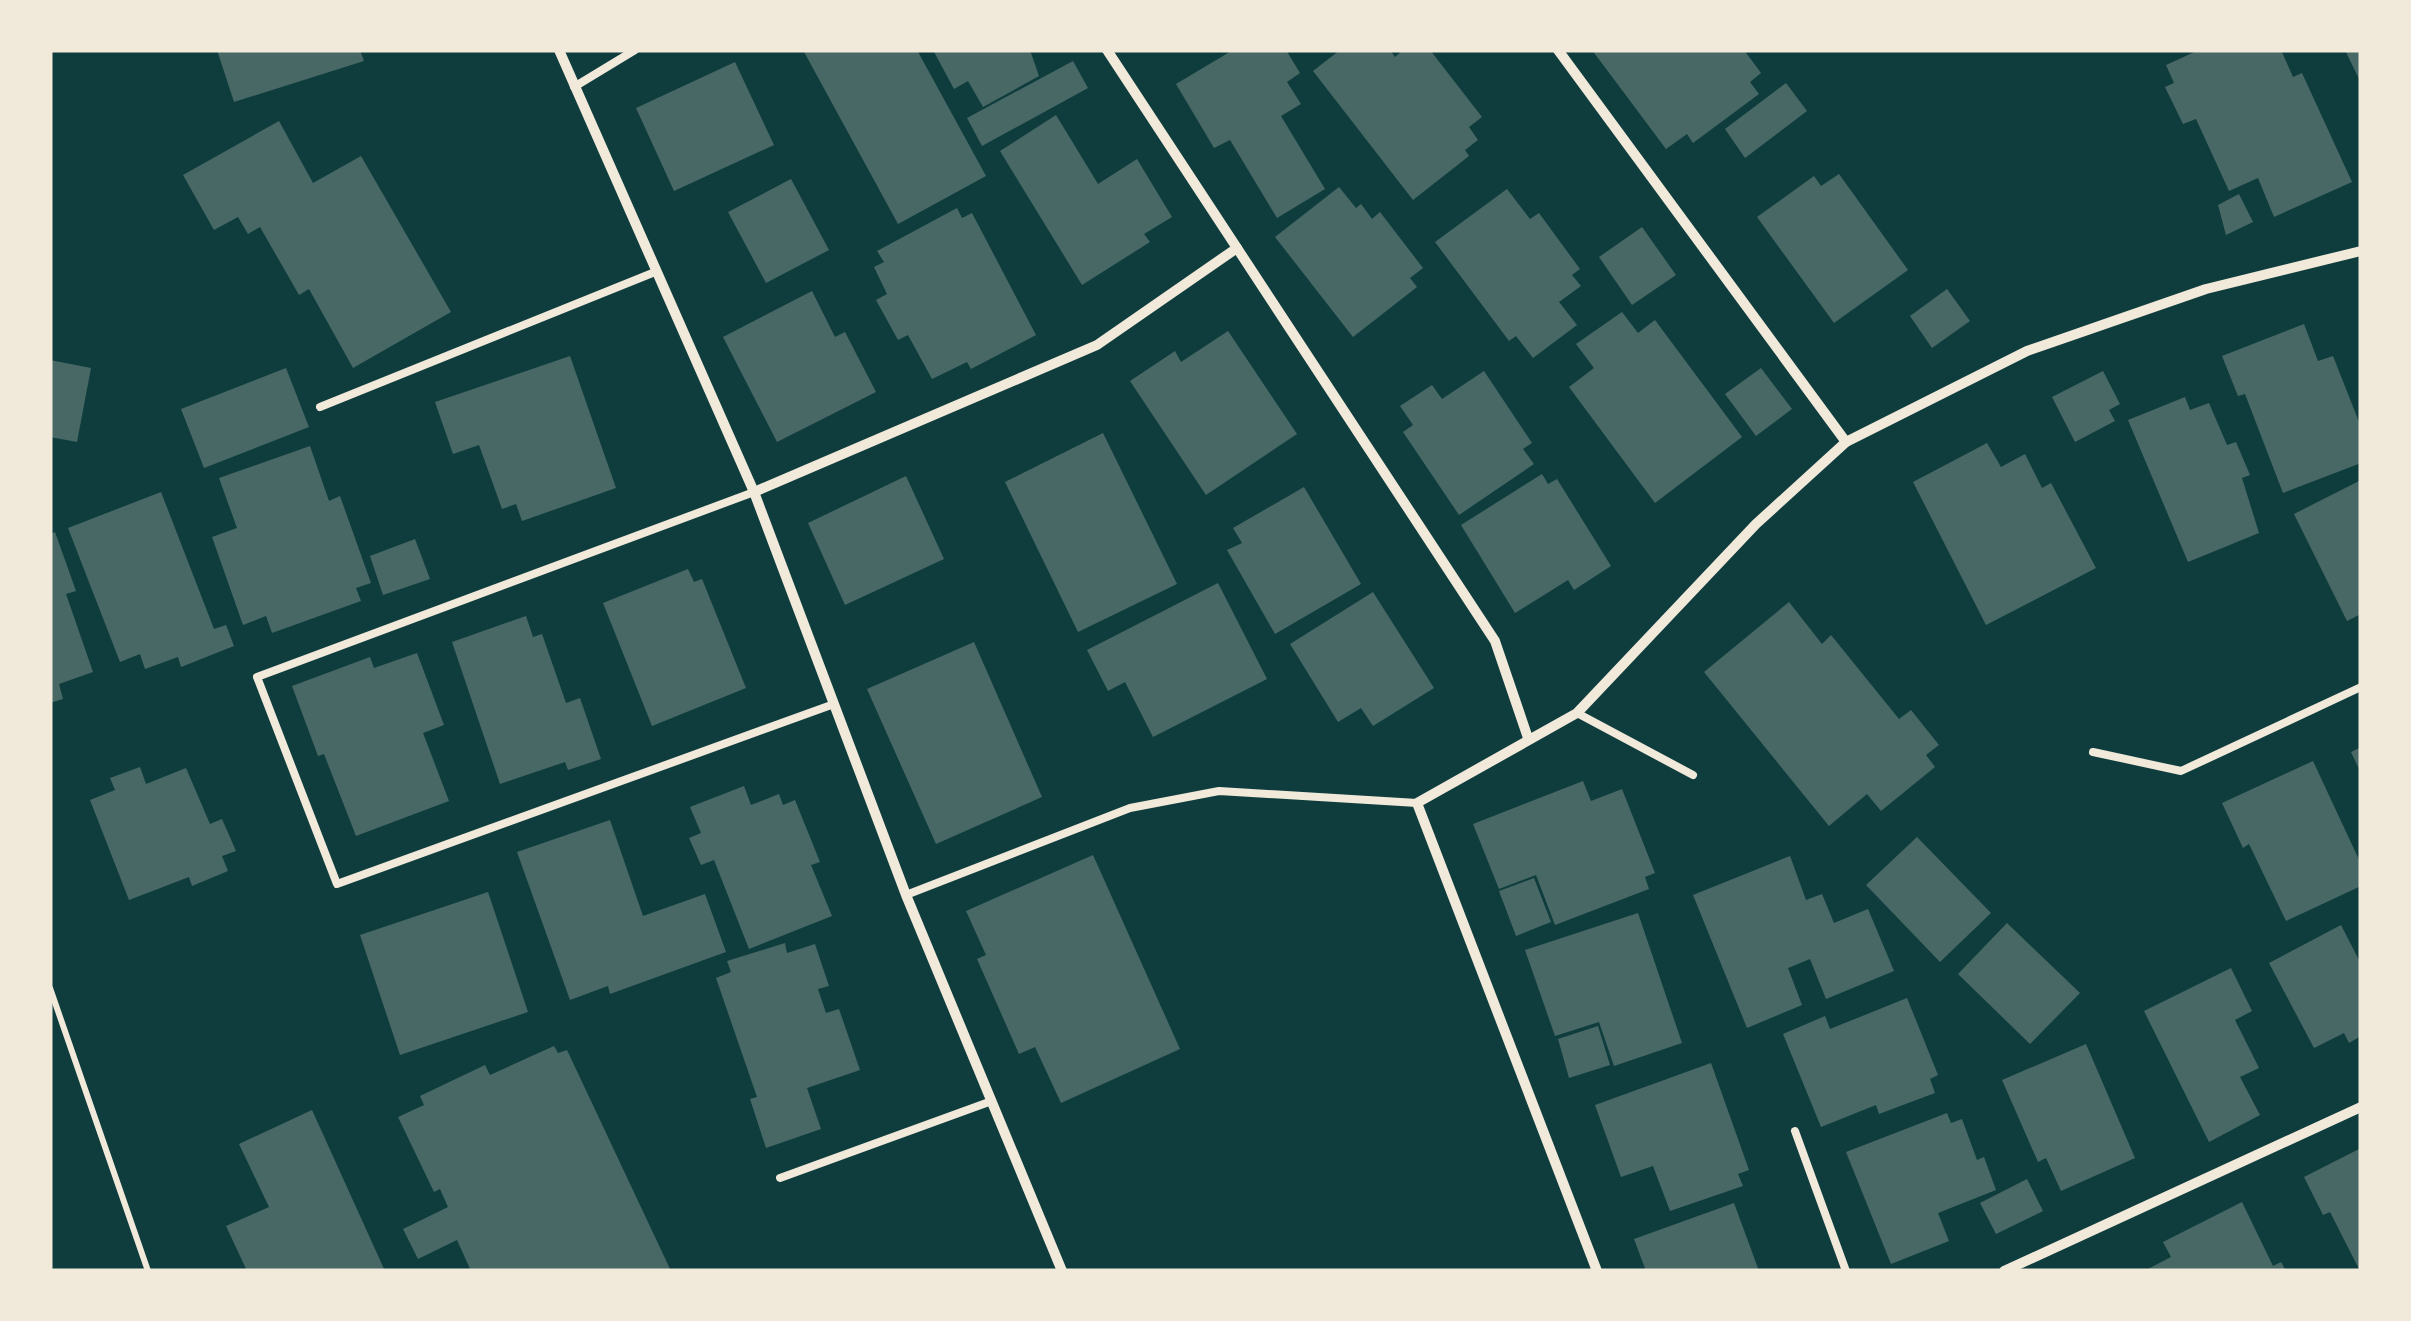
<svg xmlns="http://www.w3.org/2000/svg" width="2411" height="1321" font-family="Cabin,sans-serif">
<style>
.building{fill:#486865}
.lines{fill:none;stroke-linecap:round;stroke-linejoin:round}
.path{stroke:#f1e9da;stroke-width:6}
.service{stroke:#f1e9da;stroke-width:8}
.minor{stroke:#f1e9da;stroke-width:10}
</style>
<rect width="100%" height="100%" fill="#0f3d3e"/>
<g class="building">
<polygon points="217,50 360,50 364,61 234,102"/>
<polygon points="803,50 917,50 986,176 898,224"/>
<polygon points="933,50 1030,50 1039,76 983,107 968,81 954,89"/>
<polygon points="1233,50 1286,50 1300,73 1287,82 1301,104 1281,116 1325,189 1277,218 1230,140 1214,148 1176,84"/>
<polygon points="1340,50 1390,50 1395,57 1403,50 1430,50 1482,117 1469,127 1478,140 1465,150 1469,156 1413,200 1313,71"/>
<polygon points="1592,50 1744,50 1761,73 1750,82 1759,94 1693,143 1687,134 1666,149"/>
<polygon points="2199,50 2281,50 2293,77 2302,73 2352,182 2274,217 2258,178 2229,191 2196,119 2183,124 2165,87 2174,83 2166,65"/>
<polygon points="2345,50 2361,50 2361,83"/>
<polygon points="1073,61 1088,88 982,146 967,118"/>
<polygon points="735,62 774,145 674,191 636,108"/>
<polygon points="1786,83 1807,111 1745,158 1725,129"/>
<polygon points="1056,115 1098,184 1137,159 1172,217 1144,234 1150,242 1082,285 1000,151"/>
<polygon points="279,121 313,183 361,156 451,312 353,368 309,289 299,295 260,227 248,234 238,217 214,230 183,175"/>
<polygon points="1839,174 1908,270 1834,323 1757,217 1814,176 1821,186"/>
<polygon points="791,179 829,250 766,283 728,212"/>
<polygon points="1339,187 1356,208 1361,204 1372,219 1380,212 1423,268 1410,278 1417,287 1353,337 1275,237"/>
<polygon points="1507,189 1530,219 1539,213 1580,269 1572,275 1581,286 1559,302 1577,325 1533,358 1516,336 1509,341 1435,242"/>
<polygon points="2239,194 2253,222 2226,235 2218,205"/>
<polygon points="957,208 962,218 972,213 1036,335 971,369 967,362 932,379 908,335 898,340 876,300 887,294 874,267 884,262 877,251"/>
<polygon points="1642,227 1676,275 1632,305 1599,257"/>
<polygon points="1947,289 1970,321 1932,348 1910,316"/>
<polygon points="812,291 835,337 845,332 876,392 777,442 723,337"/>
<polygon points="1622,312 1638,333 1655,320 1742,437 1655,503 1569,387 1594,368 1576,344"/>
<polygon points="2304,324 2318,361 2333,356 2361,427 2361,463 2283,493 2245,394 2238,396 2222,356"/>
<polygon points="1228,331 1297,434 1206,495 1130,381 1175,351 1181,362"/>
<polygon points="570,356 616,488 522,521 516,504 502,509 479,445 453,454 435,402"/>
<polygon points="50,360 91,368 77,442 50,437"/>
<polygon points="286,368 309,427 204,468 181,409"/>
<polygon points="1761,368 1792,409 1756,436 1725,394"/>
<polygon points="1484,371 1532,443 1523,449 1534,464 1459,515 1403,432 1413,425 1400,406 1432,385 1442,399"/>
<polygon points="2103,371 2120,404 2109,410 2115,421 2075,442 2052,397"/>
<polygon points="2185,397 2190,410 2209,403 2227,445 2236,442 2250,475 2242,478 2259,533 2188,562 2128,420"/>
<polygon points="1103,433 1177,584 1078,632 1005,482"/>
<polygon points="1987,443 2001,467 2025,454 2042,488 2051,483 2096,568 1986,625 1913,482"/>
<polygon points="310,446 329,501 340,496 371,583 356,588 361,601 272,633 266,616 243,625 212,537 237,528 219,478"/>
<polygon points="1542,474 1548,484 1557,479 1611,566 1574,590 1568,580 1515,613 1461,525"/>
<polygon points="906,476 944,559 845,605 808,523"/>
<polygon points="2361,480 2361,614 2347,621 2294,514"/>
<polygon points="1304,487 1361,584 1275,634 1227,550 1242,543 1233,528"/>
<polygon points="161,492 214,629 226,625 234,646 181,667 178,657 145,669 140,654 120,662 68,528"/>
<polygon points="55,532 76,591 66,594 93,672 59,684 63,699 50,703 50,534"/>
<polygon points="415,539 430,579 383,595 370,556"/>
<polygon points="688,569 694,582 702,579 746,688 652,726 603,603"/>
<polygon points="1218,583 1267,679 1153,737 1125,682 1108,691 1087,650"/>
<polygon points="1373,592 1434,688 1373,726 1361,708 1338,722 1290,644"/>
<polygon points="1789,602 1822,644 1831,635 1899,719 1911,710 1939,745 1926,755 1935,767 1881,811 1867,794 1829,826 1704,672"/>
<polygon points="526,616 533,637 542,634 566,703 580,698 601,759 568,770 565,762 500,784 452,642"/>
<polygon points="974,642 1042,797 936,844 867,689"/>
<polygon points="417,653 444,725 423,733 449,801 356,836 324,754 318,756 292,686 370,657 374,668"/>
<polygon points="2361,747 2361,773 2351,752"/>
<polygon points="2313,761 2361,864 2361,886 2286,921 2249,844 2243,848 2222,803"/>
<polygon points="140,767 146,784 186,768 210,824 222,819 236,851 222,856 228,871 192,886 189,877 129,900 90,800 115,790 110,778"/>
<polygon points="1583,781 1591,801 1622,789 1655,873 1645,877 1649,889 1555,925 1536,875 1499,889 1473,824"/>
<polygon points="744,786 751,805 779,794 783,805 795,800 820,862 811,865 832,916 749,949 714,860 701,865 689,838 701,833 690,807"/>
<polygon points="610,820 643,916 705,894 726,952 610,994 608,986 570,1000 517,852"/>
<polygon points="1917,837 1991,913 1940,962 1866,885"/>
<polygon points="1093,855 1180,1049 1061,1103 1035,1047 1019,1054 977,959 986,955 966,911"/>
<polygon points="1790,856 1806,900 1822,894 1834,923 1868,909 1894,971 1826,999 1810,959 1788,968 1802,1005 1747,1028 1693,895"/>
<polygon points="1534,878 1551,922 1516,936 1499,891"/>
<polygon points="488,892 528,1012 400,1055 360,935"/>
<polygon points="1638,913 1682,1043 1614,1066 1599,1022 1555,1036 1525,950"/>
<polygon points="2007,923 2080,993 2030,1044 1958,974"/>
<polygon points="2341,925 2361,964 2361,1036 2349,1043 2344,1033 2314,1048 2269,963"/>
<polygon points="785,943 787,953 815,944 829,986 818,989 826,1013 839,1009 860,1070 807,1088 821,1129 766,1148 750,1099 757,1097 716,978 731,972 727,961"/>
<polygon points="2231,968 2252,1011 2235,1020 2259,1068 2240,1077 2260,1115 2209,1142 2144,1011"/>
<polygon points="1907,998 1938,1075 1930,1079 1935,1093 1879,1114 1876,1105 1821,1127 1783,1034 1825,1016 1830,1029"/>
<polygon points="1598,1026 1610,1065 1569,1078 1558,1039"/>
<polygon points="2086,1044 2135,1158 2061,1191 2046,1158 2038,1162 2002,1080"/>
<polygon points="554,1046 558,1053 567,1050 671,1271 471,1271 457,1240 418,1259 403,1229 448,1207 440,1189 434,1192 398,1117 424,1105 420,1096 485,1065 490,1075"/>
<polygon points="1711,1063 1749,1170 1738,1174 1743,1186 1670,1211 1653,1166 1621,1177 1595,1105"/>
<polygon points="312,1110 385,1271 247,1271 226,1226 269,1207 239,1144"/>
<polygon points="1947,1113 1951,1123 1962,1119 1977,1160 1984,1157 1996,1190 1938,1213 1949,1241 1891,1264 1846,1152"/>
<polygon points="2361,1148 2361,1271 2360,1271 2330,1212 2323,1215 2304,1177"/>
<polygon points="2027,1179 2043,1211 1996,1234 1980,1203"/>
<polygon points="2242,1202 2273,1266 2281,1262 2286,1271 2144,1271 2171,1257 2163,1242"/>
<polygon points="1734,1203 1759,1271 1646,1271 1634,1239"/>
</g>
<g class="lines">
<polyline class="path" points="50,988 148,1271"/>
<g class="service">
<polyline points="574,87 635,50"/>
<polyline points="320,407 655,272"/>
<polyline points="754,492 257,677 337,884 834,704"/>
<polyline points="1577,713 1693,775"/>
<polyline points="2093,752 2181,771 2361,687"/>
<polyline points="906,895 1130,808 1219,791 1417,803"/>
<polyline points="1795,1131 1846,1271"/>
<polyline points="780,1178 989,1102"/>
</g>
<g class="minor">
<polyline points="559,50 754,492 906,895 1062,1271"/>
<polyline points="1107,50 1495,641 1528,738"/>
<polyline points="1558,50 1846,442"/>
<polyline points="754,492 1097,345 1237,248"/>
<polyline points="1597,1271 1417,803 1577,713 1756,524 1846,442 2027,351 2206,289 2361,251"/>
<polyline points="2004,1271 2361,1107"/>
</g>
</g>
<rect width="2411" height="1321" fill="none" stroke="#f1e9da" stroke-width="105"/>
</svg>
